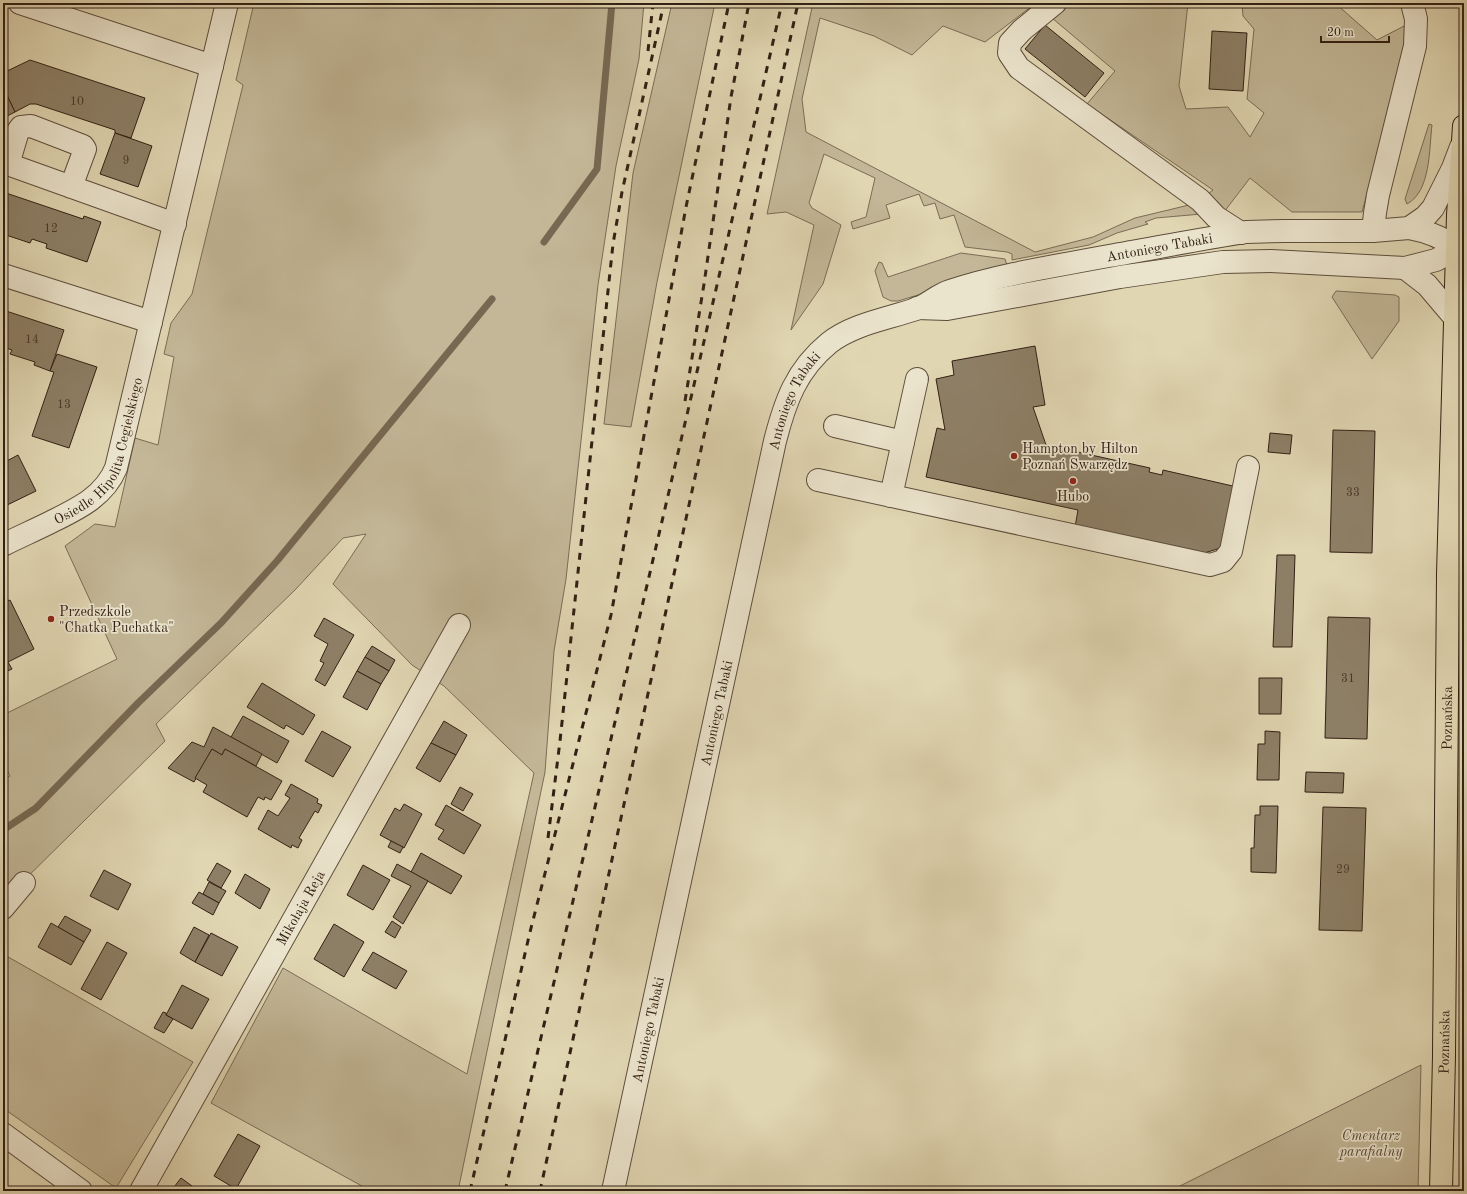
<svg xmlns="http://www.w3.org/2000/svg" width="1467" height="1194" font-family="'Old Standard TT',serif">
<style>
.green{fill:#c3b797;stroke:#7b6c56}
.lines{fill:none;stroke-linecap:round;stroke-linejoin:round}
.stream{stroke:#776852;stroke-width:7}
.building{fill:#8d7f66;stroke:#332014}
.minor-casing{stroke:#5e4e3c;stroke-width:24}
.major-casing{stroke:#332014;stroke-width:24}
.minor{stroke:#ebe4cd;stroke-width:22}
.major{stroke:#e0d6b2;stroke-width:22}
.rail{stroke:#332014;stroke-width:3;stroke-dasharray:7 7;stroke-linecap:butt}
.poi-dot{fill:#8f2418;stroke:#ebe4cd;stroke-width:1.5}
.labels{text-anchor:middle;stroke-width:3.5;stroke-linejoin:round;paint-order:stroke}
.number-label{font-size:12px;fill:#4a3828}
.street-label{font-size:14px;fill:#332014;stroke:#ebe4cd}
.poi-label{font-size:14px;fill:#332014;stroke:#ebe4cd;text-anchor:start}
.park-label{font-size:14px;font-style:italic;fill:#574635;stroke:#ebe4cd}
</style>
<rect width="100%" height="100%" fill="#e0d6b2"/>
<filter id="stains"><feTurbulence type="fractalNoise" baseFrequency=".005" numOctaves="4"/><feColorMatrix values="0 0 0 0 .2 0 0 0 0 .09 0 0 0 0 .02 0 0 0 .5 -.17"/></filter>
<radialGradient id="worn" r=".72"><stop offset=".6" stop-color="#630" stop-opacity="0"/><stop offset="1" stop-color="#630" stop-opacity=".3"/></radialGradient>
<g class="green">
<polygon points="254,3 644,3 639,59 616,166 598,285 566,579 554,651 545,772 458,1191 371,1191 211,1103 283,968 467,1074 534,773 444,686 412,665 333,584 366,534 343,538 295,590 156,724 165,741 3,901 3,780 10,776 3,762 3,715 117,659 65,546 95,524 115,527 135,438 158,445 174,357 164,354 171,323 192,294 243,85 236,80"/>
<polygon points="672,3 715,3 657,282 631,427 604,424 633,173"/>
<polygon points="813,3 1036,3 985,42 943,26 912,55 874,36 820,18 802,99 806,132 1035,252 1093,237 1135,218 1189,205 1200,200 1213,190 1087,104 1115,71 1052,18 1071,3 1188,3 1179,86 1186,109 1228,107 1250,137 1264,113 1247,99 1254,29 1243,16 1242,3 1335,3 1377,40 1408,24 1401,68 1362,212 1292,212 1250,178 1224,212 1156,218 1145,222 1148,224 1117,233 1089,245 1012,260 1012,254 1007,252 965,247 954,215 940,219 935,203 924,206 919,194 886,205 890,218 853,229 851,222 866,217 875,178 824,154 809,203 812,208 841,225 823,284 791,330 814,225 786,212 767,214"/>
<path d="M1429,124L1432,125C1429,149 1431,191 1407,204L1405,199Z"/>
<polygon points="961,253 1005,259 1008,268 898,301 891,301 883,297 875,271 879,262 882,263 888,277"/>
<polygon points="1336,291 1395,295 1399,297 1399,321 1372,359 1332,297"/>
<polygon points="3,954 193,1062 116,1188 3,1108"/>
<polygon points="1421,1065 1418,1191 1170,1191"/>
</g>
<g class="lines">
<g class="stream">
<polyline points="544,242 597,169 612,3"/>
<polyline points="3,830 36,808 138,703 221,623 277,561 492,299"/>
</g>
</g>
<g class="building">
<polygon points="1045,25 1104,73 1085,97 1025,49"/>
<polygon points="1212,31 1247,33 1243,91 1209,89"/>
<polygon points="30,60 145,98 131,138 115,133 115,130 36,104 30,104 15,112 3,87 3,73"/>
<polygon points="3,87 15,112 3,118"/>
<polygon points="115,133 152,146 138,187 100,174"/>
<polygon points="3,192 83,219 84,216 101,222 87,262 46,248 47,244 32,239 30,243 3,234"/>
<polygon points="3,310 64,330 50,371 34,365 35,362 10,354 12,350 3,347"/>
<polygon points="1035,346 1045,405 1033,407 1046,445 1150,468 1149,472 1162,475 1163,470 1237,487 1224,547 1201,554 1075,527 1078,510 926,477 937,428 945,430 936,379 954,375 952,361"/>
<polygon points="57,354 97,367 69,448 32,436 54,372 50,371"/>
<polygon points="1333,430 1375,431 1372,553 1330,552"/>
<polygon points="1270,433 1292,435 1290,454 1268,452"/>
<polygon points="18,455 36,491 3,507 3,463"/>
<polygon points="1277,555 1295,555 1292,647 1273,647"/>
<polygon points="10,600 34,649 8,662 12,669 3,673 3,603"/>
<polygon points="1328,617 1370,618 1367,739 1325,738"/>
<polygon points="324,618 354,635 325,686 315,680 324,663 320,661 328,644 314,636"/>
<polygon points="372,646 395,660 389,671 365,657"/>
<polygon points="365,657 389,671 381,684 357,671"/>
<polygon points="357,671 381,684 367,710 343,697"/>
<polygon points="1259,678 1282,678 1281,714 1259,714"/>
<polygon points="262,683 315,715 303,735 286,725 284,729 247,707"/>
<polygon points="243,716 289,741 277,763 231,737"/>
<polygon points="444,721 467,735 456,755 431,743"/>
<polygon points="213,727 262,754 256,766 225,749 222,755 212,749 194,782 168,768 192,742 204,747"/>
<polygon points="322,731 351,747 333,777 305,761"/>
<polygon points="1265,731 1280,732 1279,780 1257,780 1258,744 1265,744"/>
<polygon points="431,743 456,755 440,782 416,768"/>
<polygon points="212,749 222,755 225,749 282,781 271,800 265,797 264,800 258,797 247,817 203,792 207,785 195,778"/>
<polygon points="1306,772 1344,773 1343,793 1305,792"/>
<polygon points="291,784 318,799 317,803 322,805 318,813 315,811 299,838 302,840 298,848 292,845 291,848 258,829 268,810 278,816 290,798 285,795"/>
<polygon points="460,787 473,794 463,811 451,804"/>
<polygon points="404,804 422,814 404,848 380,835 395,808 400,811"/>
<polygon points="446,805 481,825 464,854 438,839 444,830 435,825"/>
<polygon points="1260,806 1278,806 1276,873 1251,872 1251,848 1254,848 1255,815 1260,815"/>
<polygon points="1323,807 1366,808 1362,931 1319,930"/>
<polygon points="391,841 403,847 400,853 388,847"/>
<polygon points="421,853 462,876 451,894 411,872"/>
<polygon points="217,863 231,871 221,888 207,880"/>
<polygon points="397,864 428,881 403,924 393,917 411,886 391,876"/>
<polygon points="363,865 390,880 373,910 347,895"/>
<polygon points="104,870 131,884 118,910 90,896"/>
<polygon points="245,874 270,889 260,909 235,893"/>
<polygon points="209,882 226,891 219,903 203,894"/>
<polygon points="199,892 219,903 213,915 192,903"/>
<polygon points="65,916 91,930 84,942 58,927"/>
<polygon points="392,921 401,927 395,938 385,932"/>
<polygon points="51,923 84,942 71,965 38,947"/>
<polygon points="334,924 364,942 344,977 314,959"/>
<polygon points="194,927 209,935 195,962 180,953"/>
<polygon points="211,933 238,947 222,976 195,962"/>
<polygon points="107,942 127,953 101,1000 81,989"/>
<polygon points="373,952 407,971 396,989 362,970"/>
<polygon points="182,985 209,999 192,1029 166,1015"/>
<polygon points="163,1012 166,1013 166,1015 173,1019 164,1033 154,1028"/>
<polygon points="238,1134 260,1146 236,1189 214,1176"/>
<polygon points="181,1178 199,1191 171,1191"/>
</g>
<g class="lines">
<defs>
<g id="minor">
<polyline points="20,3 212,66"/>
<polyline points="1055,3 1022,30 1010,43 1009,53 1019,68 1200,200 1216,217 1241,233"/>
<polyline points="71,187 85,149 83,146 31,126 21,127 18,131 9,161 13,166 175,224"/>
<path d="M1409,228C1430,232 1449,239 1464,255"/>
<polyline points="1373,231 1375,213 1378,195 1415,46 1416,19 1412,3"/>
<polyline points="1405,268 1427,285 1455,318"/>
<polyline points="3,275 151,322"/>
<polyline points="917,308 947,309 1120,277 1223,262 1271,261 1405,268 1436,260 1464,245"/>
<polyline points="835,426 903,442"/>
<polyline points="818,480 1210,565 1223,561 1231,551 1248,467"/>
<polyline points="891,496 917,379"/>
<path id="s1" d="M3,545C19,537 35,530 51,522C77,509 104,497 116,468L227,3"/>
<polyline points="3,908 24,883"/>
<polyline points="3,1134 81,1191"/>
<path id="s2" d="M141,1191L459,625"/>
<path id="s3" d="M613,1191L775,441C785,402 796,370 829,343C853,324 887,319 916,309C928,305 937,295 950,291C1002,274 1056,266 1109,256C1155,248 1200,239 1246,232L1284,231H1373L1409,228L1425,217L1433,208L1453,168L1461,147"/>
</g>
<g id="major">
<path id="s4" d="M1441,1191L1444,1056L1448,574L1458,215L1464,126"/>
</g>
</defs>
<use href="#minor" class="minor-casing"/>
<use href="#major" class="major-casing"/>
<use href="#minor" class="minor"/>
<use href="#major" class="major"/>
<g class="rail">
<polyline points="648,51 653,3"/>
<polyline points="685,401 704,284 731,97 749,3"/>
<polyline points="548,838 560,741 613,244 622,192 664,3"/>
<polyline points="470,1191 530,932 611,615 686,207 729,3"/>
<polyline points="505,1191 693,389 782,3"/>
<polyline points="540,1191 798,3"/>
</g>
</g>
<g class="poi-dot">
<circle cx="1014" cy="456" r="4"/>
<circle cx="1073" cy="481" r="4"/>
<circle cx="51" cy="619" r="4"/>
</g>
<g class="labels">
<g class="number-label">
<text x="77" y="105">10</text>
<text x="126" y="164">9</text>
<text x="51" y="232">12</text>
<text x="32" y="343">14</text>
<text x="64" y="408">13</text>
<text x="1353" y="496">33</text>
<text x="1348" y="682">31</text>
<text x="1343" y="873">29</text>
</g>
<g class="street-label">
<text dy="5" stroke="none"><textPath href="#s3" startOffset="1228">Antoniego Tabaki</textPath></text>
<text dy="5" stroke="none"><textPath href="#s3" startOffset="812">Antoniego Tabaki</textPath></text>
<text dy="5" stroke="none"><textPath href="#s1" startOffset="145">Osiedle Hipolita Cegielskiego</textPath></text>
<text dy="5" stroke="none"><textPath href="#s3" startOffset="489">Antoniego Tabaki</textPath></text>
<text dy="5" stroke="none"><textPath href="#s4" startOffset="473">Poznańska</textPath></text>
<text dy="5" stroke="none"><textPath href="#s2" startOffset="325">Mikołaja Reja</textPath></text>
<text dy="5" stroke="none"><textPath href="#s3" startOffset="165">Antoniego Tabaki</textPath></text>
<text dy="5" stroke="none"><textPath href="#s4" startOffset="149">Poznańska</textPath></text>
</g>
<g class="poi-label">
<text x="1022" y="453">Hampton by Hilton<tspan x="1022" dy="16">Poznań Swarzędz</tspan></text>
<text x="1073" y="501" text-anchor="middle">Hubo</text>
<text x="59" y="616">Przedszkole<tspan x="59" dy="16">"Chatka Puchatka"</tspan></text>
</g>
<g class="park-label">
<text x="1371" y="1140">Cmentarz<tspan x="1371" dy="16">parafialny</tspan></text>
</g>
</g>
<rect width="1467" height="1194" fill="none" stroke="#e0d6b2" stroke-width="16"/>
<rect x="4" y="4" width="1459" height="1186" fill="none" stroke="#332014" stroke-width="2"/>
<rect x="8" y="8" width="1451" height="1178" fill="none" stroke="#332014"/>
<path d="M1321 36v6h68v-6" fill="none" stroke="#332014" stroke-width="2"/>
<text x="1327" y="36" font-size="12" fill="#332014" stroke="#ebe4cd" stroke-width="3" paint-order="stroke">20 m</text>
<rect width="100%" height="100%" filter="url(#stains)"/>
<rect width="100%" height="100%" fill="url(#worn)"/>
</svg>
